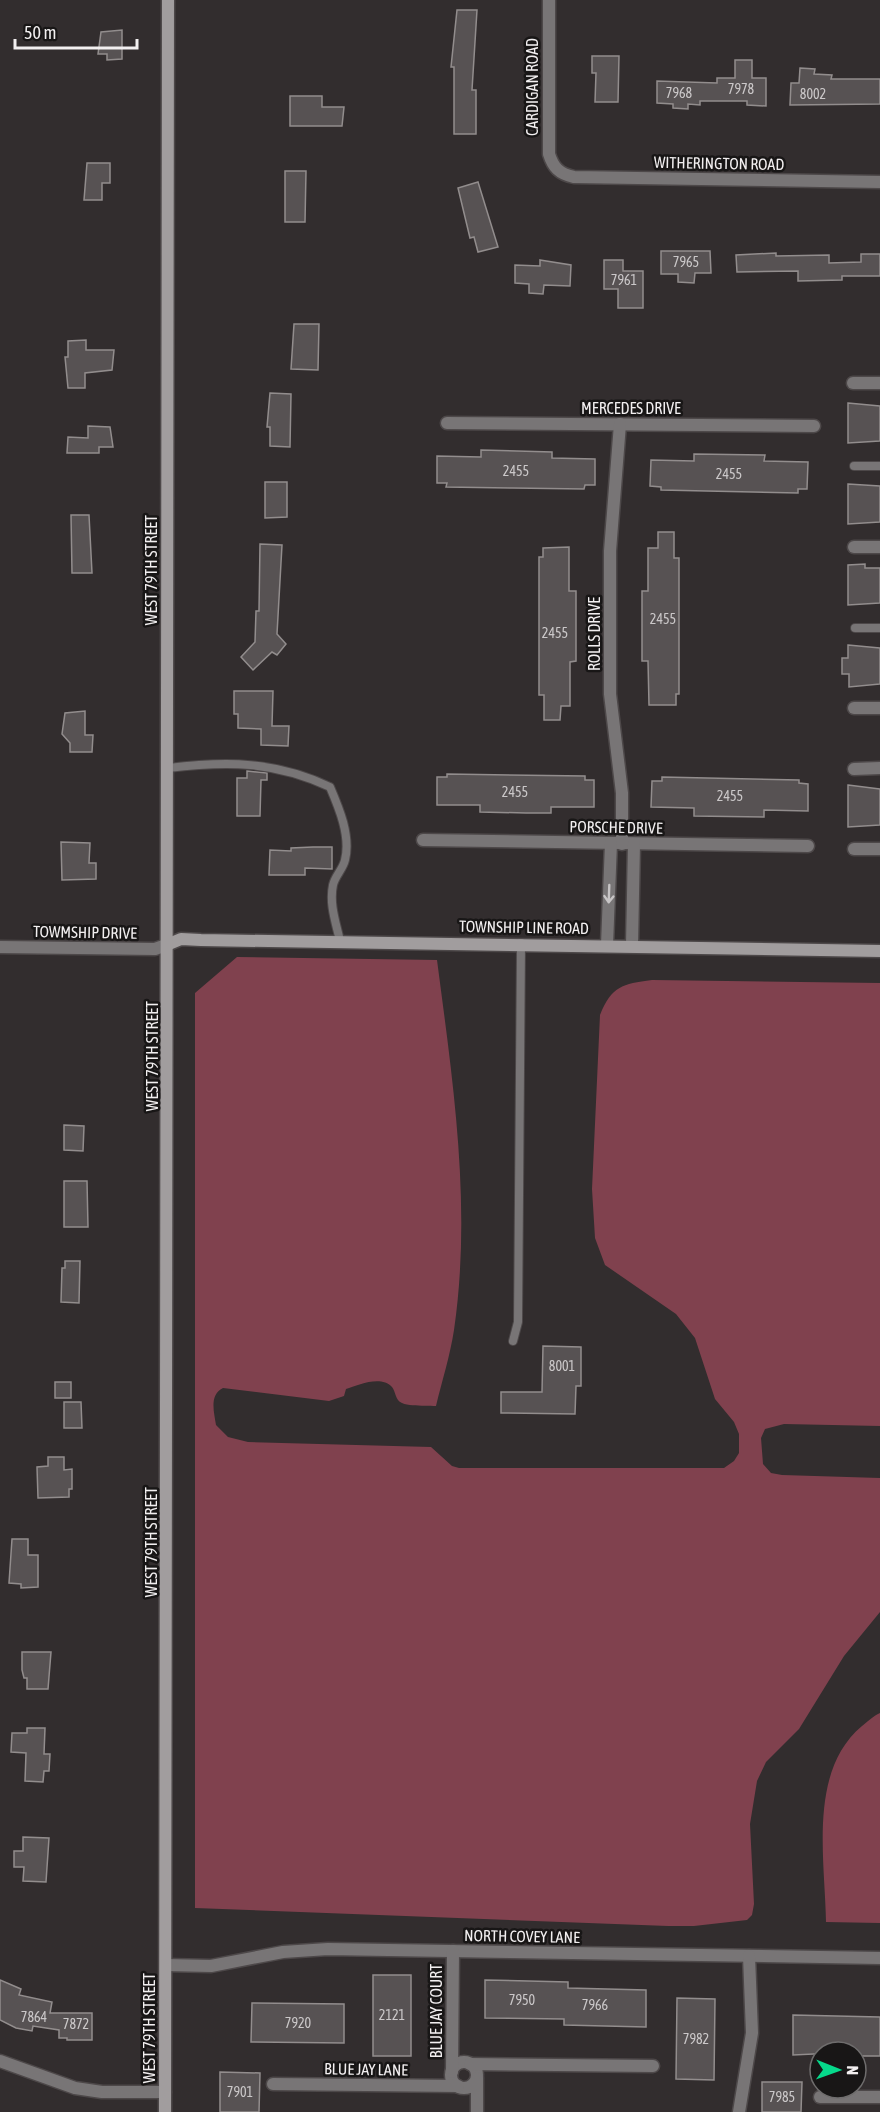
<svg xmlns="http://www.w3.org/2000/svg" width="880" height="2112" font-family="'Asap Condensed',sans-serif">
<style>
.green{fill:#80414e}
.building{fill:#575253;stroke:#928d8d;stroke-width:1.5}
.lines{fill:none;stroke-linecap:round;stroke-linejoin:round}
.lane-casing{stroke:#4d4849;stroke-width:10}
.street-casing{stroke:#4d4849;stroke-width:15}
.secondary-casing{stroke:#4d4849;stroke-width:15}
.lane{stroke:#787576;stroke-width:8}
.street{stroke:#787576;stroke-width:12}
.secondary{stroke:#a19d9e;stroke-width:12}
.oneway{stroke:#c7c4c5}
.labels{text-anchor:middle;stroke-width:5;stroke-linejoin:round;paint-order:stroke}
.number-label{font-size:14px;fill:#cbc8c9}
.street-label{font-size:16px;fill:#f2eff0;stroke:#181616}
</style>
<rect width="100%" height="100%" fill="#322d2e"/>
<g class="green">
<path d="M237,957L437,960C453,1083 472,1206 454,1330C450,1356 442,1381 436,1406C426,1405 411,1407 402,1403C395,1400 396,1392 392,1387C381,1375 358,1385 346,1389L344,1396L329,1401L223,1388C209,1395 214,1412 216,1425L228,1437L248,1442L431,1447L452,1466L459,1468H724L734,1461L739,1453V1434L734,1422L715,1399L695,1338L676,1314L605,1265L595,1238L592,1189L600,1015C612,986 622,984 652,980L880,983V1426L784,1424L765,1429L761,1438L763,1464L771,1473L782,1475L880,1478V1612L844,1656L799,1729L766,1762L757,1781L750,1824L754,1904L752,1915L747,1920L694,1926H668L195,1908V993Z"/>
<path d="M880,1713V1923L826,1922C825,1859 808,1771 862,1726C867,1722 873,1716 880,1713Z"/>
</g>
<g class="building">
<polygon points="457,10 477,10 472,90 476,90 476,134 454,134 454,67 451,67"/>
<polygon points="122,30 122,59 107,60 107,54 98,54 101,32"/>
<polygon points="592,56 619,56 618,102 595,102 596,73 592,73"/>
<polygon points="735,60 752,60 752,78 766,78 766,106 747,105 747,101 700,101 700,105 688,104 688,109 673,108 673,104 657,103 657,81 717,83 717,78 735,78"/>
<polygon points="800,68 815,69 814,74 832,75 831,79 880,79 880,104 790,105 791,83 799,83"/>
<polygon points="290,96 322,96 322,107 344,107 342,126 290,126"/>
<polygon points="87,163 110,163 110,183 102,183 102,200 84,200"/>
<polygon points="285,171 306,171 305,222 285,222"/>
<polygon points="478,182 498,247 478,252 474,237 470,238 458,188"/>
<polygon points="661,251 710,251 711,273 695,273 694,283 678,282 678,274 661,274"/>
<polygon points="776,253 776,256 829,255 829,263 861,262 861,254 880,254 880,276 842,276 842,280 798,281 798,271 737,272 736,255"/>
<polygon points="540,260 571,265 570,286 544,285 543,294 529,293 529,284 515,283 515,265 540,266"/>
<polygon points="604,260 623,260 623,271 643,271 643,308 618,308 618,289 604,289"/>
<polygon points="294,324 319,324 318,370 291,369"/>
<polygon points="86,340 86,350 114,350 112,370 85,373 85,388 68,388 65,357 68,357 68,341"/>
<polygon points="270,393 291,394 290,447 270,446 270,427 267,427"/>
<polygon points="848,403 880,406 880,441 848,443"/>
<polygon points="88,426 110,427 113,447 99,447 99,453 67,453 68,437 88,438"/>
<polygon points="481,450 552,452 552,458 595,459 595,485 585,485 584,489 512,488 446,487 447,483 437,483 437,456 481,457"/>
<polygon points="694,454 765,455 764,461 808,462 807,489 798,489 798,493 661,490 661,487 650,486 651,460 694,461"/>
<polygon points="265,482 287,482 287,517 265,518"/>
<polygon points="848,484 880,486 880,522 848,524"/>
<polygon points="71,515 89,515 92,573 72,573"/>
<polygon points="658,532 674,532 674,558 679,558 679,694 676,694 676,705 649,705 648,661 642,661 642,591 648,591 648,548 658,548"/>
<polygon points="260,544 282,545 277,634 286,644 277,655 272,652 253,670 241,657 255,642 256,611 259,611"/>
<polygon points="569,547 569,591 576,591 576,661 570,662 570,706 561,706 560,720 544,720 544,695 539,695 539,557 543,557 543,548"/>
<polygon points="865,564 865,568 880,568 880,603 848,605 848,565"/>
<polygon points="848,645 880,648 880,684 849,687 849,674 842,674 842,658 848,658"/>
<polygon points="234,691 273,691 272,726 289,726 288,746 261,745 261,729 238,728 238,714 234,714"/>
<polygon points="85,711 85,735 93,735 92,752 70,752 70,743 62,734 65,713"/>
<polygon points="247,771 267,773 267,780 261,780 260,816 237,816 237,778 247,778"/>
<polygon points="447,774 585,776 585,780 594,780 594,807 551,807 551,813 526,813 480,812 480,805 437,805 437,777 447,777"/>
<polygon points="662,777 799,780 799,783 808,784 808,811 764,810 764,817 694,816 694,808 651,807 652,781 662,781"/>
<polygon points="848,785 880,789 880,825 848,827"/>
<polygon points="61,842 90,843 89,863 96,863 96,879 62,880"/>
<polygon points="313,847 332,847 332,869 305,868 305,875 269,875 270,850 291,851 291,848"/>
<polygon points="64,1125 84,1126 83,1151 64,1150"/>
<polygon points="64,1181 87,1181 88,1227 64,1227"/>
<polygon points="65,1261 80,1261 79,1303 61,1302 62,1268 65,1268"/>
<polygon points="543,1346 581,1347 581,1386 576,1386 575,1414 501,1413 501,1392 542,1392"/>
<rect x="55" y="1382" width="16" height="16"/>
<polygon points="64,1402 81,1402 82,1428 64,1428"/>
<polygon points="48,1457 64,1457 64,1470 72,1469 72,1489 69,1489 69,1497 38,1498 37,1467 48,1466"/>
<polygon points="12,1539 28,1539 28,1555 38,1555 38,1587 21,1588 21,1584 9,1583"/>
<polygon points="22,1652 51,1652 48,1689 27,1689 27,1678 24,1678 22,1670"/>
<polygon points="27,1728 45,1728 44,1754 50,1754 49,1771 44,1771 43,1782 25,1781 26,1753 11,1752 12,1733 27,1733"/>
<polygon points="23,1837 49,1838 46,1882 23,1881 24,1867 14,1867 14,1851 23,1851"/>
<rect x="373" y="1975" width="38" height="81"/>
<polygon points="0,1980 21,1989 19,1995 52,2002 50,2013 92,2013 92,2040 67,2040 67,2038 59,2038 59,2030 33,2026 32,2031 16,2028 0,2020"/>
<polygon points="485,1980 568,1982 568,1988 646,1990 646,2027 564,2025 564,2019 485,2018"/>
<polygon points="677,1998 715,1999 714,2080 676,2079"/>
<polygon points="252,2003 344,2004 344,2043 251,2042"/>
<polygon points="793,2015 880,2017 880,2056 856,2056 856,2052 793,2055"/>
<polygon points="220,2072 260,2073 259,2112 220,2112"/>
<polygon points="762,2082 802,2082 801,2112 762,2112"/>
</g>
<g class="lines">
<defs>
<g id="lane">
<polyline points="854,466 880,466"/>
<polyline points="855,628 880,628"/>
<path d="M168,768C227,761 275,761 330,787C339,808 351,836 345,860C343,869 335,876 333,885C329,904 336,923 340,941"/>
<polyline points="513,1341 518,1322 521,943"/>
</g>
<g id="street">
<path d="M549,0V154C553,167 559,174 574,177L880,182"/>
<polyline points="853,383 880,383"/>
<polyline points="447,423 814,426"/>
<polyline points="620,424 610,551 610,694 622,793 622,844"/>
<polyline points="854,547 880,547"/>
<polyline points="854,708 880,708"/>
<polyline points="854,769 880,768"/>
<polyline points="423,840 808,846"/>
<polyline points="854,849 880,849"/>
<polyline points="607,945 611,843"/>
<polyline points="632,945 634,844"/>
<polyline points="0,947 155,949 169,944"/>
<polyline points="166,1965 211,1966 283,1952 328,1949 880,1958"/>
<polyline points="0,2061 75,2088 102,2092 165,2092"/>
<circle cx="464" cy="2075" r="13"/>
<polyline points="470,2064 653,2066"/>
<polyline points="452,2072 453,1951"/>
<polyline points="477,2078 477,2112"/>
<polyline points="273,2084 458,2086"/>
<polyline points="820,2097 880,2097"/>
<polyline points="739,2112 752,2033 749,1956"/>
</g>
<g id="secondary">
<polyline points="169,944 181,939 201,940 880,951"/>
<polyline points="165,2112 168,0"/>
</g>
</defs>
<use href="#lane" class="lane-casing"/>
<use href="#street" class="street-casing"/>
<use href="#secondary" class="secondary-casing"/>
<use href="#lane" class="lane"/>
<use href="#street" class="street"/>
<use href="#secondary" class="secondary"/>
</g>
<defs><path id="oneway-shaft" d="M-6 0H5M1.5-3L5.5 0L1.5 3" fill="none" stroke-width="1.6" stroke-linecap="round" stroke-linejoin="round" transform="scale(1.5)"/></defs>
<use class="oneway" href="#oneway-shaft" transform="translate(609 894) rotate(92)"/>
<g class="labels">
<g class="number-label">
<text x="741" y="94">7978</text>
<text x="679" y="98">7968</text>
<text x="813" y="99">8002</text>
<text x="686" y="267">7965</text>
<text x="624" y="285">7961</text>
<text x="516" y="476">2455</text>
<text x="729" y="479">2455</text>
<text x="663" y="624">2455</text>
<text x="555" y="638">2455</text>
<text x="515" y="797">2455</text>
<text x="730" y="801">2455</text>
<text x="562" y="1371">8001</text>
<text x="522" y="2005">7950</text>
<text x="595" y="2010">7966</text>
<text x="392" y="2020">2121</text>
<text x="34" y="2022">7864</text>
<text x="298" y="2028">7920</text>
<text x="76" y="2029">7872</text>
<text x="696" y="2044">7982</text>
<text x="240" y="2097">7901</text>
<text x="782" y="2102">7985</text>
</g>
<g class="street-label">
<text transform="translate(532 87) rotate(-90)" y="6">CARDIGAN ROAD</text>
<text transform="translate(719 163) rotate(1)" y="6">WITHERINGTON ROAD</text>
<text x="631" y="414">MERCEDES DRIVE</text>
<text transform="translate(151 570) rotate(-90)" y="6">WEST 79TH STREET</text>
<text transform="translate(594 634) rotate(-90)" y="6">ROLLS DRIVE</text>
<text transform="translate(616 827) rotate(1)" y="6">PORSCHE DRIVE</text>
<text transform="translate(524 927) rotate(1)" y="6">TOWNSHIP LINE ROAD</text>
<text transform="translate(85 932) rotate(1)" y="6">TOWMSHIP DRIVE</text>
<text transform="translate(152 1056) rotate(-90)" y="6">WEST 79TH STREET</text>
<text transform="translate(151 1542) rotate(-90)" y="6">WEST 79TH STREET</text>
<text transform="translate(522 1936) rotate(1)" y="6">NORTH COVEY LANE</text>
<text transform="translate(436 2011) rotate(-90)" y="6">BLUE JAY COURT</text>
<text transform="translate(149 2028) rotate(-90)" y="6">WEST 79TH STREET</text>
<text transform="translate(366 2069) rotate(1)" y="6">BLUE JAY LANE</text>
</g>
</g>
<g transform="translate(838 2070) rotate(91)"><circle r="28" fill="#181616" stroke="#6f6d6d" stroke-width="1.5"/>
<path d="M0-4.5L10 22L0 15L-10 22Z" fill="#06d98b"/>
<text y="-9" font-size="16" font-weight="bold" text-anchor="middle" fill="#f2eff0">N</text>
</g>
<path d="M15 39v9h122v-9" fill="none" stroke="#f2eff0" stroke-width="3"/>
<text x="24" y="39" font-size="18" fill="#f2eff0" stroke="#181616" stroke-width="4.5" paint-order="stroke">50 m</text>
</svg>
